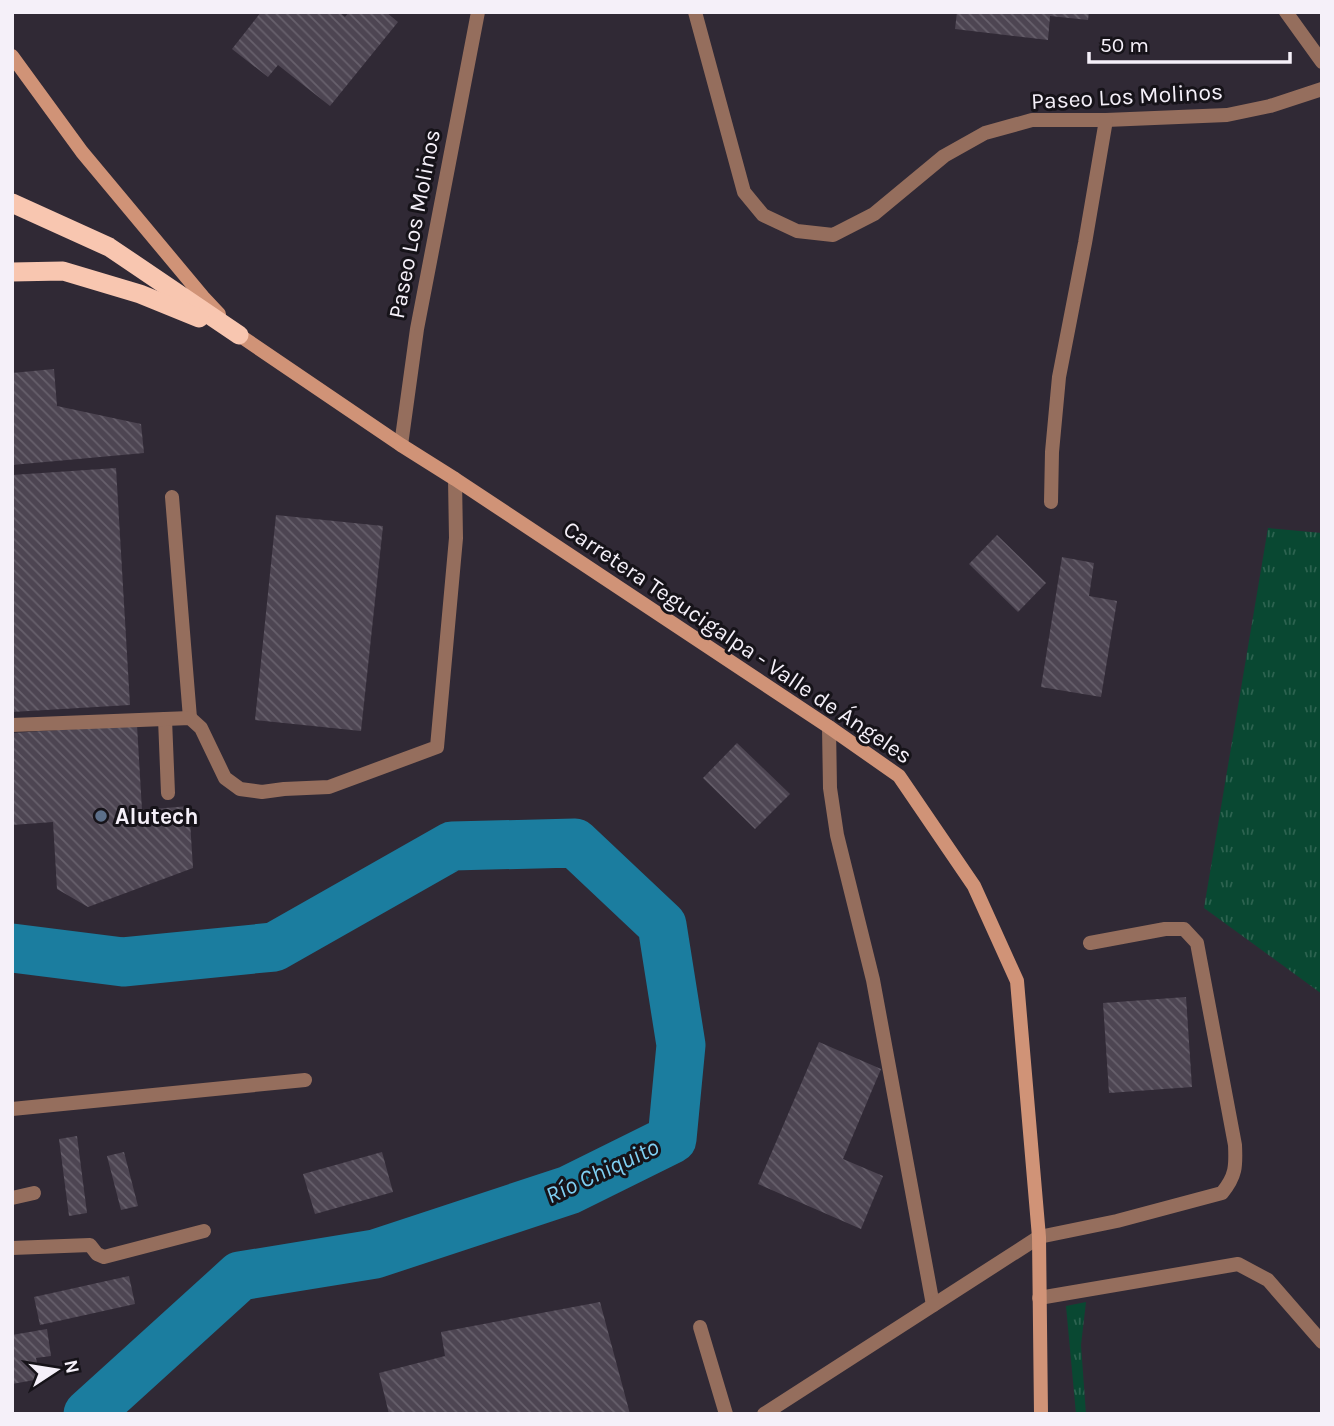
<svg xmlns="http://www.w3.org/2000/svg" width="1334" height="1426" font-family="Karla,sans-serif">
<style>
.grass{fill:url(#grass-tufts)}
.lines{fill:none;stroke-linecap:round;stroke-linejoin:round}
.river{stroke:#1b7d9f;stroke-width:49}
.building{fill:url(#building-back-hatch)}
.service{stroke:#956e5d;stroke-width:14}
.minor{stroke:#956e5d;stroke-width:14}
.secondary{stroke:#d09377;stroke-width:14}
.trunk{stroke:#f8c6b0;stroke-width:19}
.service-dot{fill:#5c6f8a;stroke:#161319;stroke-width:2.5}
.labels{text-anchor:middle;stroke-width:6;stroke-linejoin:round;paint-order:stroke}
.street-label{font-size:23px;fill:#f5f0f9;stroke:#161319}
.poi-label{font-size:23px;font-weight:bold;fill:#f5f0f9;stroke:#161319;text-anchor:start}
.water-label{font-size:24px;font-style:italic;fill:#7fcff2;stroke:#161319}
</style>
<defs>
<pattern id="grass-tufts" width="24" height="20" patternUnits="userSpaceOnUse" patternTransform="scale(1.75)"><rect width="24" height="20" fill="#094832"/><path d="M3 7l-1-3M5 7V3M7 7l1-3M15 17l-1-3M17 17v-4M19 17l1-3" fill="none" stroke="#2d6350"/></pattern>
<pattern id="building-back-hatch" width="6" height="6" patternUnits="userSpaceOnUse" patternTransform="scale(1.75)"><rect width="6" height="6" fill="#4d4552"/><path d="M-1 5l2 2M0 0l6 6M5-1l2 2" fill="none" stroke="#67606c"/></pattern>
</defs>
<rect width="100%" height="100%" fill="#302935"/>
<g class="grass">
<polygon points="1268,528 1322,533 1322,994 1204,908"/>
<polygon points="1086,1302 1081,1345 1086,1414 1076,1414 1066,1306"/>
</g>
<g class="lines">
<polyline class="river" points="12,948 123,962 274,947 452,846 575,843 662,925 681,1045 672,1139 569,1190 375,1254 240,1276 88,1414"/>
</g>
<g class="building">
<polygon points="261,12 339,12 345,17 349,12 386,12 398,22 330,106 278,65 268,77 232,49"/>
<polygon points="957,12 1089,12 1088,20 1050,16 1048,40 955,29"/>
<polygon points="54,369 57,406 141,424 144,453 12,465 12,373"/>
<polygon points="116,468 130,705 12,712 12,475"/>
<polygon points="276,515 383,526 361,731 255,720"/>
<polygon points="997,535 1046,583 1018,612 969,564"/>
<polygon points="1062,557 1094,563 1089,596 1117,601 1101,697 1041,687"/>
<polygon points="137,725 142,810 189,806 193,868 88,907 57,889 53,822 12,825 12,733"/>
<polygon points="737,743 790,794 755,829 703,778"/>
<polygon points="1186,997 1192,1087 1109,1093 1103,1003"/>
<polygon points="819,1042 881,1069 843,1159 883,1176 861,1229 758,1184"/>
<polygon points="77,1136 87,1213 69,1216 59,1139"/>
<polygon points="124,1152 138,1206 121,1210 107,1156"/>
<polygon points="382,1152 393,1192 315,1214 303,1174"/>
<polygon points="129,1276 135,1304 40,1325 34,1297"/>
<polygon points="600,1302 630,1414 389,1414 379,1373 445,1356 441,1332"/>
<polygon points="47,1329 51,1356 36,1358 40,1379 12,1384 12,1335"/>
</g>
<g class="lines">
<g class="service">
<polyline points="172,497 190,718"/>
<polyline points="165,719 168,793"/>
<polyline points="12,725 190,718 201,728 225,778 240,789 262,792 284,789 329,787 437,747 456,538 455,479"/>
<polyline points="829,727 830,788 837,835 873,980 933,1305"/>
<polyline points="12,1109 305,1080"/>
<polyline points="12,1198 34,1193"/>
<polyline points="12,1248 90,1245 97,1254 104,1257 204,1231"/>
<polyline points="700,1327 726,1414"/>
<polyline points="764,1414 1039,1237"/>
</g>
<g class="minor">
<polyline points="695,12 744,192 763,215 797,231 833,235 874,214 944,156 985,133 1032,120 1106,120 1227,115 1270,106 1322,89"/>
<polyline points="1286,12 1322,62"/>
<polyline points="401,445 417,329 478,12"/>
<polyline points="1051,502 1052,452 1059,377 1085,243 1106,120"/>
<path d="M1039,1237L1117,1221L1222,1193C1236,1176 1236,1166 1235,1145L1197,943L1184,929H1165L1090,943"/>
<polyline points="1039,1298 1238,1264 1268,1280 1322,1342"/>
</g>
<g class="secondary">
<polyline points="12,56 82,152 203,297 219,314"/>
<polyline points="233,329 239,335 401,445 455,479 829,727 899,776 974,886 1017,981 1039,1237 1041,1414"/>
</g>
<g class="trunk">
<polyline points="12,203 109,247 239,335"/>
<polyline points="12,272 63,271 140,294 199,318"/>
</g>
</g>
<circle class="service-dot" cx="101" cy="816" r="7"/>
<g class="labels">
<g class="street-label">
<text transform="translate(1127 96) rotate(-3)" y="8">Paseo Los Molinos</text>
<text transform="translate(414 224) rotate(-79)" y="8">Paseo Los Molinos</text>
<text transform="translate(738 642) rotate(34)" y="8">Carretera Tegucigalpa - Valle de Ángeles</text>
</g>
<g class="poi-label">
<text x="115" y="824">Alutech</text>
</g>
<g class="water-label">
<text transform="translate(602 1171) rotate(-25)" y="8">Río Chiquito</text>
</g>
</g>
<rect width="1334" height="1426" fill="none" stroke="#f5f0f9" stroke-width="28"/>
<g transform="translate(56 1370) rotate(78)" stroke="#161319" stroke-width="5" paint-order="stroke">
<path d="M0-5L12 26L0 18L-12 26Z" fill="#f5f0f9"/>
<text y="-10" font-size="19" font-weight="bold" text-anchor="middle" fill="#f5f0f9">N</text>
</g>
<path d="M1089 52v10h201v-10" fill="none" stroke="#f5f0f9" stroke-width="3.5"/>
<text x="1100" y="52" font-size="21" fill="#f5f0f9" stroke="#161319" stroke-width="5" paint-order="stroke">50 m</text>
</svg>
